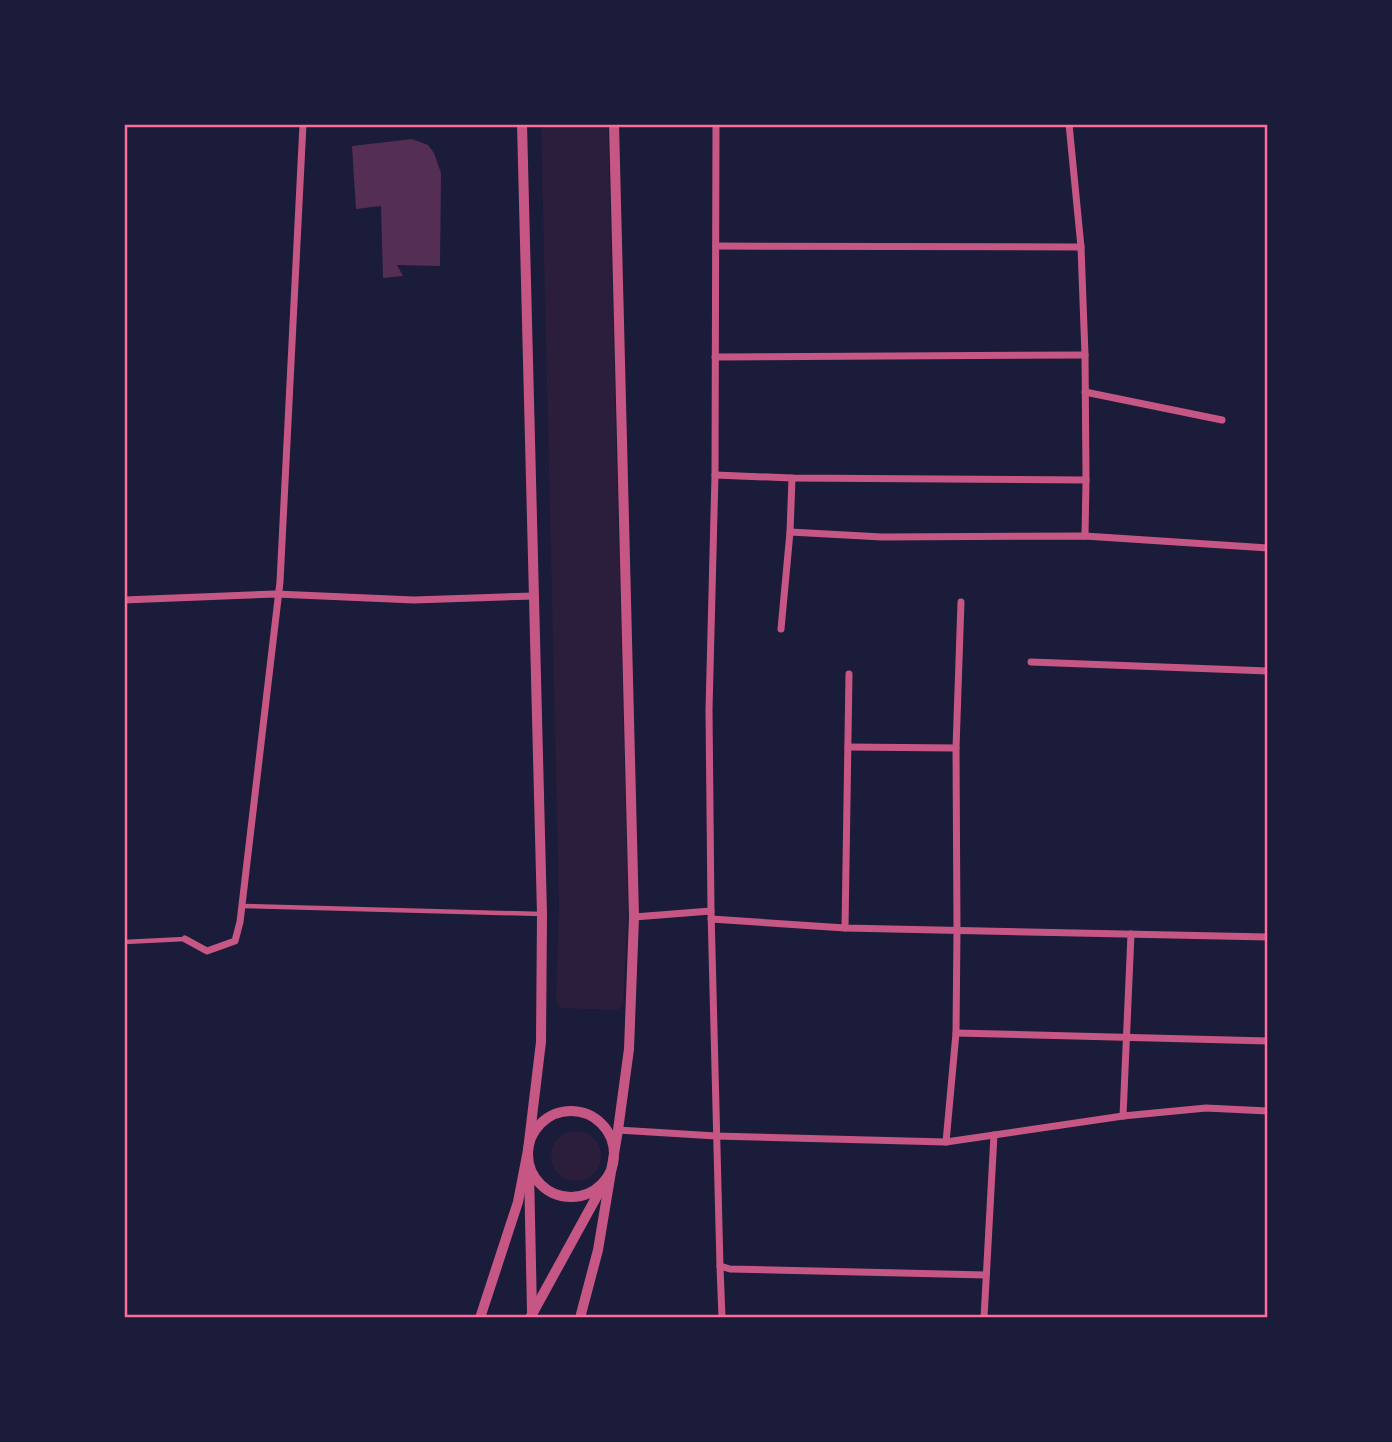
<svg xmlns="http://www.w3.org/2000/svg" width="1392" height="1442" font-family="Spectral,serif">
<style>
.green{fill:#2a1e3b}
.building{fill:#542f53}
.lines{fill:none;stroke-linecap:round;stroke-linejoin:round}
.service{stroke:#c65784;stroke-width:4.5}
.minor{stroke:#c65784;stroke-width:7}
.tertiary{stroke:#c65784;stroke-width:10}
.neatline{fill:none;stroke:#ff6b9d;stroke-width:2.5}
</style>
<rect width="100%" height="100%" fill="#1b1b3a"/>
<g class="green">
<polygon points="541,124 608,124 628,908 623,1005 617,1010 561,1008 556,1001 559,906"/>
<circle cx="576" cy="1156" r="25"/>
</g>
<polygon class="building" points="412,139 428,145 434,153 441,173 440,266 397,265 403,276 383,278 381,206 356,209 352,146"/>
<g class="lines">
<g class="service">
<polyline points="242,906 542,914"/>
<polyline points="124,942 185,939"/>
</g>
<g class="minor">
<polyline points="716,124 715,475 709,710 711,911 720,1266 722,1318"/>
<polyline points="1069,124 1081,247 1085,355 1086,480 1085,536"/>
<polyline points="716,246 1081,247"/>
<polyline points="715,357 1085,355"/>
<polyline points="1085,392 1222,420"/>
<polyline points="715,475 792,478 1086,480"/>
<polyline points="790,532 882,537 1085,536 1268,548"/>
<polyline points="124,600 276,594 414,600 534,596"/>
<polyline points="781,629 790,532 792,478"/>
<polyline points="1031,662 1268,671"/>
<polyline points="848,747 956,748"/>
<polyline points="634,917 711,911"/>
<polyline points="711,919 845,928 1268,937"/>
<polyline points="845,928 849,674"/>
<polyline points="185,939 207,951 235,941 240,922 280,582 303,124"/>
<polyline points="956,1033 1268,1041"/>
<polyline points="1123,1116 1131,934"/>
<polyline points="618,1130 716,1136 946,1142 1123,1116 1206,1108 1268,1111"/>
<polyline points="946,1142 956,1033 957,930 956,748 961,602"/>
<polyline points="720,1266 730,1269 986,1275"/>
<polyline points="984,1318 994,1135"/>
</g>
<g class="tertiary">
<circle cx="571" cy="1154" r="43"/>
<polyline points="529,1170 532,1312"/>
<polyline points="480,1318 518,1202 528,1150 541,1042 542,914 522,124"/>
<polyline points="530,1318 603,1185"/>
<polyline points="580,1318 598,1250 618,1130 629,1049 634,917 614,124"/>
</g>
</g>
<rect width="1392" height="1442" fill="none" stroke="#1b1b3a" stroke-width="252"/>
<rect x="126" y="126" width="1140" height="1190" class="neatline"/>
</svg>
